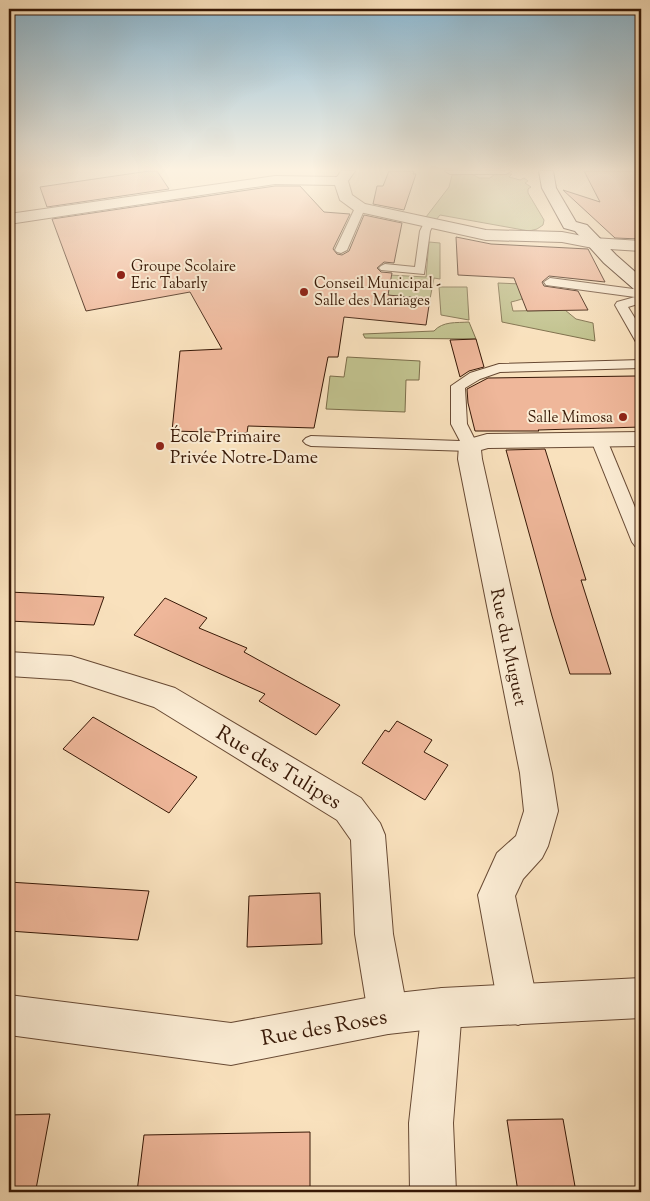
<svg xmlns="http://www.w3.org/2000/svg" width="650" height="1201" font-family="'Sorts Mill Goudy',serif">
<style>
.green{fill:#c1c28e;stroke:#7c6d4a}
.building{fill:#efb79a;stroke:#371806}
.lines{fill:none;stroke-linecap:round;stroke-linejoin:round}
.service-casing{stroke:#684a34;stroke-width:2}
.minor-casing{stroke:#684a34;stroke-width:2}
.tertiary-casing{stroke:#684a34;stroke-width:2}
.secondary-casing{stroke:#371806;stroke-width:2}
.service{fill:#fbecd4;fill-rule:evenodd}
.minor{fill:#fbecd4;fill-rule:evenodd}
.tertiary{fill:#fbecd4;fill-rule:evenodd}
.secondary{fill:#fbecd4;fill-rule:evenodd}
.poi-dot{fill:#8f2418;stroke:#fbecd4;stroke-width:2}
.labels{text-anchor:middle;stroke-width:4;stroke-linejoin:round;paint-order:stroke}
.far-poi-label{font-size:15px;fill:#371806;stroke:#fbecd4;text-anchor:start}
.poi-label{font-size:18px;fill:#371806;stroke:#fbecd4;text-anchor:start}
.street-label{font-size:18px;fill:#371806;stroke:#fbecd4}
.near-street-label{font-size:21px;fill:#371806;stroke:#fbecd4}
</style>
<rect width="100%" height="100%" fill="#f9e1bd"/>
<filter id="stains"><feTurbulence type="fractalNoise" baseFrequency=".004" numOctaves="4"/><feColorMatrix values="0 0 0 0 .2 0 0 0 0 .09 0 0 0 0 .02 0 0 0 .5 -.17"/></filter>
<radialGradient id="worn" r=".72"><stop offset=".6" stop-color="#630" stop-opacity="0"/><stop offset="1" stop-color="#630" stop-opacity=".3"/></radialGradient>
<g class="green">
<polygon points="472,174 479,178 490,178 495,174 512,174 509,177 520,180 524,178 528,181 525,183 531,187 528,189 528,193 544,220 543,225 537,229 529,231 440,215 436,220 426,217 449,187 452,175"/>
<polygon points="429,242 440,243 440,279 434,278 430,299 350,292 353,273 426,277"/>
<path d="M498,283L544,285C535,295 524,299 511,302L513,311L565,310L576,319L593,323L595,341L502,322Z"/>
<polygon points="439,287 467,287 469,320 441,315"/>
<path d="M469,322L476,339L365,338L363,334L434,331C443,321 456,323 469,322Z"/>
<polygon points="347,357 420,361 419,380 406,380 405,412 326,409 330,376 344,377"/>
</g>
<g class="building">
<polygon points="149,171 157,171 169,189 47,207 40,187"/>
<polygon points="389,171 414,171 413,174 416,174 404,210 373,204 377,186 383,186"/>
<polygon points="584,171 641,171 641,239 615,238 563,190 600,202"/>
<polygon points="275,186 300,186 324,212 350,214 333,249 337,254 342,255 349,251 364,215 402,223 394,263 384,262 377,268 381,272 392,273 388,295 430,299 426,325 344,317 338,357 328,357 314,428 248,426 247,433 172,431 180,351 222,349 190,292 86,311 52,219"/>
<polygon points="456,237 491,244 588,249 605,282 549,276 542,282 544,286 578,291 588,310 527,311 514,278 458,275"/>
<polygon points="476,339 484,367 469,371 460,377 450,340"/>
<polygon points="636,376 641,387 641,427 538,430 539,431 475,431 468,403 467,389 488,378"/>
<polygon points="545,449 586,580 581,580 611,674 570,674 552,616 506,450"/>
<polygon points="9,592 52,594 104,597 94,625 9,621"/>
<polygon points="165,598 207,618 199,628 247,648 244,652 340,705 316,735 259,701 265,694 134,635"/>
<polygon points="93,717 197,777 169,813 63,749"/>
<polygon points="397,721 432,740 424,752 448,765 425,800 362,763 385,730 389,732"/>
<polygon points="9,882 149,891 138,940 9,931"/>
<polygon points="320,893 322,944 247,947 249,896"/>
<polygon points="50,1114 36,1189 9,1190 9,1115"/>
<polygon points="563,1119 576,1192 518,1192 507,1120"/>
<polygon points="310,1132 310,1192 137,1192 144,1135"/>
</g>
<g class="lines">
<defs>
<g id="service">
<polygon points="445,171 511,171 506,174 450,174"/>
<polygon points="360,205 365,208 347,250 341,253 337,252 335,250 355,208"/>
<polygon points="429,220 434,223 430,231 424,274 381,270 379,268 381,266 385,264 415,267 420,231 425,221"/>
<polygon points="550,278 641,290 641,303 628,307 641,328 641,343 636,342 615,305 617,302 635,297 546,285 544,282"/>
<polygon points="641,360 641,368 500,372 480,379 465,388 467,424 478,446 475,449 470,451 311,446 306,444 303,441 306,438 311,436 460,441 451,424 451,386 470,373 499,364"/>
<polygon points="599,435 604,437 607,440 641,522 641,548 635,546 632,542 591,440 594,437"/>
</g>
<g id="minor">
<polygon points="641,432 641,446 488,448 481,450 482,459 552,773 558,811 548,846 542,858 523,879 515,896 538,1005 532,1019 518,1025 504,1019 498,1005 478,895 497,853 516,836 524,811 520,773 458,459 459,446 462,441 487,434"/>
<polygon points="9,652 71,656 175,688 361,798 380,823 385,835 393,934 408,1014 402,1028 388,1034 374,1028 368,1014 355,934 351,840 337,820 154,707 71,680 9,676"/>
<polygon points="442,988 456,994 462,1008 453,1123 456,1192 410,1192 409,1123 422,1008 428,994"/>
</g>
<g id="tertiary">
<polygon points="341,171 355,171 348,181 352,195 365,204 486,230 562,232 593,238 641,241 641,251 593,248 562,242 486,240 355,211 340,200 335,185 275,184 9,224 9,214 275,176 337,177"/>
<polygon points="641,978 641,1018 442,1028 388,1034 231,1065 9,1035 9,995 231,1023 388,994 442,988"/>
</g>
<polygon id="secondary" points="539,171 553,171 556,188 576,222 587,225 616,255 641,277 641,291 635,290 604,263 575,231 564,228 542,188"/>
</defs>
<use href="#service" class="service-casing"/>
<use href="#minor" class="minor-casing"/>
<use href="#tertiary" class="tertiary-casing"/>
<use href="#secondary" class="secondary-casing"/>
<use href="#service" class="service"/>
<use href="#minor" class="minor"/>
<use href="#tertiary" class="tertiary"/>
<use href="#secondary" class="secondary"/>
</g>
<linearGradient id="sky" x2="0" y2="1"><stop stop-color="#8ab8d3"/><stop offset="0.5" stop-color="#fcf2e1"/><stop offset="1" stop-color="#fcf2e1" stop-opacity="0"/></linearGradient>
<rect width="650" height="339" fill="url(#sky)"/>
<g class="poi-dot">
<circle cx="121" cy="275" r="5"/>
<circle cx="304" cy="292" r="5"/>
<circle cx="623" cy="417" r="5"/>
<circle cx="160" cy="446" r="5"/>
</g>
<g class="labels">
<g class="far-poi-label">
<text x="131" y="271">Groupe Scolaire<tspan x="131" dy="17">Eric Tabarly</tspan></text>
<text x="314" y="288">Conseil Municipal -<tspan x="314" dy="17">Salle des Mariages</tspan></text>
<text x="613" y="422" text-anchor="end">Salle Mimosa</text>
</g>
<g class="poi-label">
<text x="170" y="442">École Primaire<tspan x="170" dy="21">Privée Notre-Dame</tspan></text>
</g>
<g class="street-label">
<text transform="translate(509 647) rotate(78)" y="6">Rue du Muguet</text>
</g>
<g class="near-street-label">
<text transform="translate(279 767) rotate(31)" y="7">Rue des Tulipes</text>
<text transform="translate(324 1027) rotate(-10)" y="7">Rue des Roses</text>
</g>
</g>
<rect width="650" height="1201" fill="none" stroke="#f9e1bd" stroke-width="30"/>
<rect x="10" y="10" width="630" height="1181" fill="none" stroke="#371806" stroke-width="2.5"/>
<rect x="15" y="15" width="620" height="1171" fill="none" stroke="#371806"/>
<rect width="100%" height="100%" filter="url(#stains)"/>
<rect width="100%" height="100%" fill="url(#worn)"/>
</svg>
